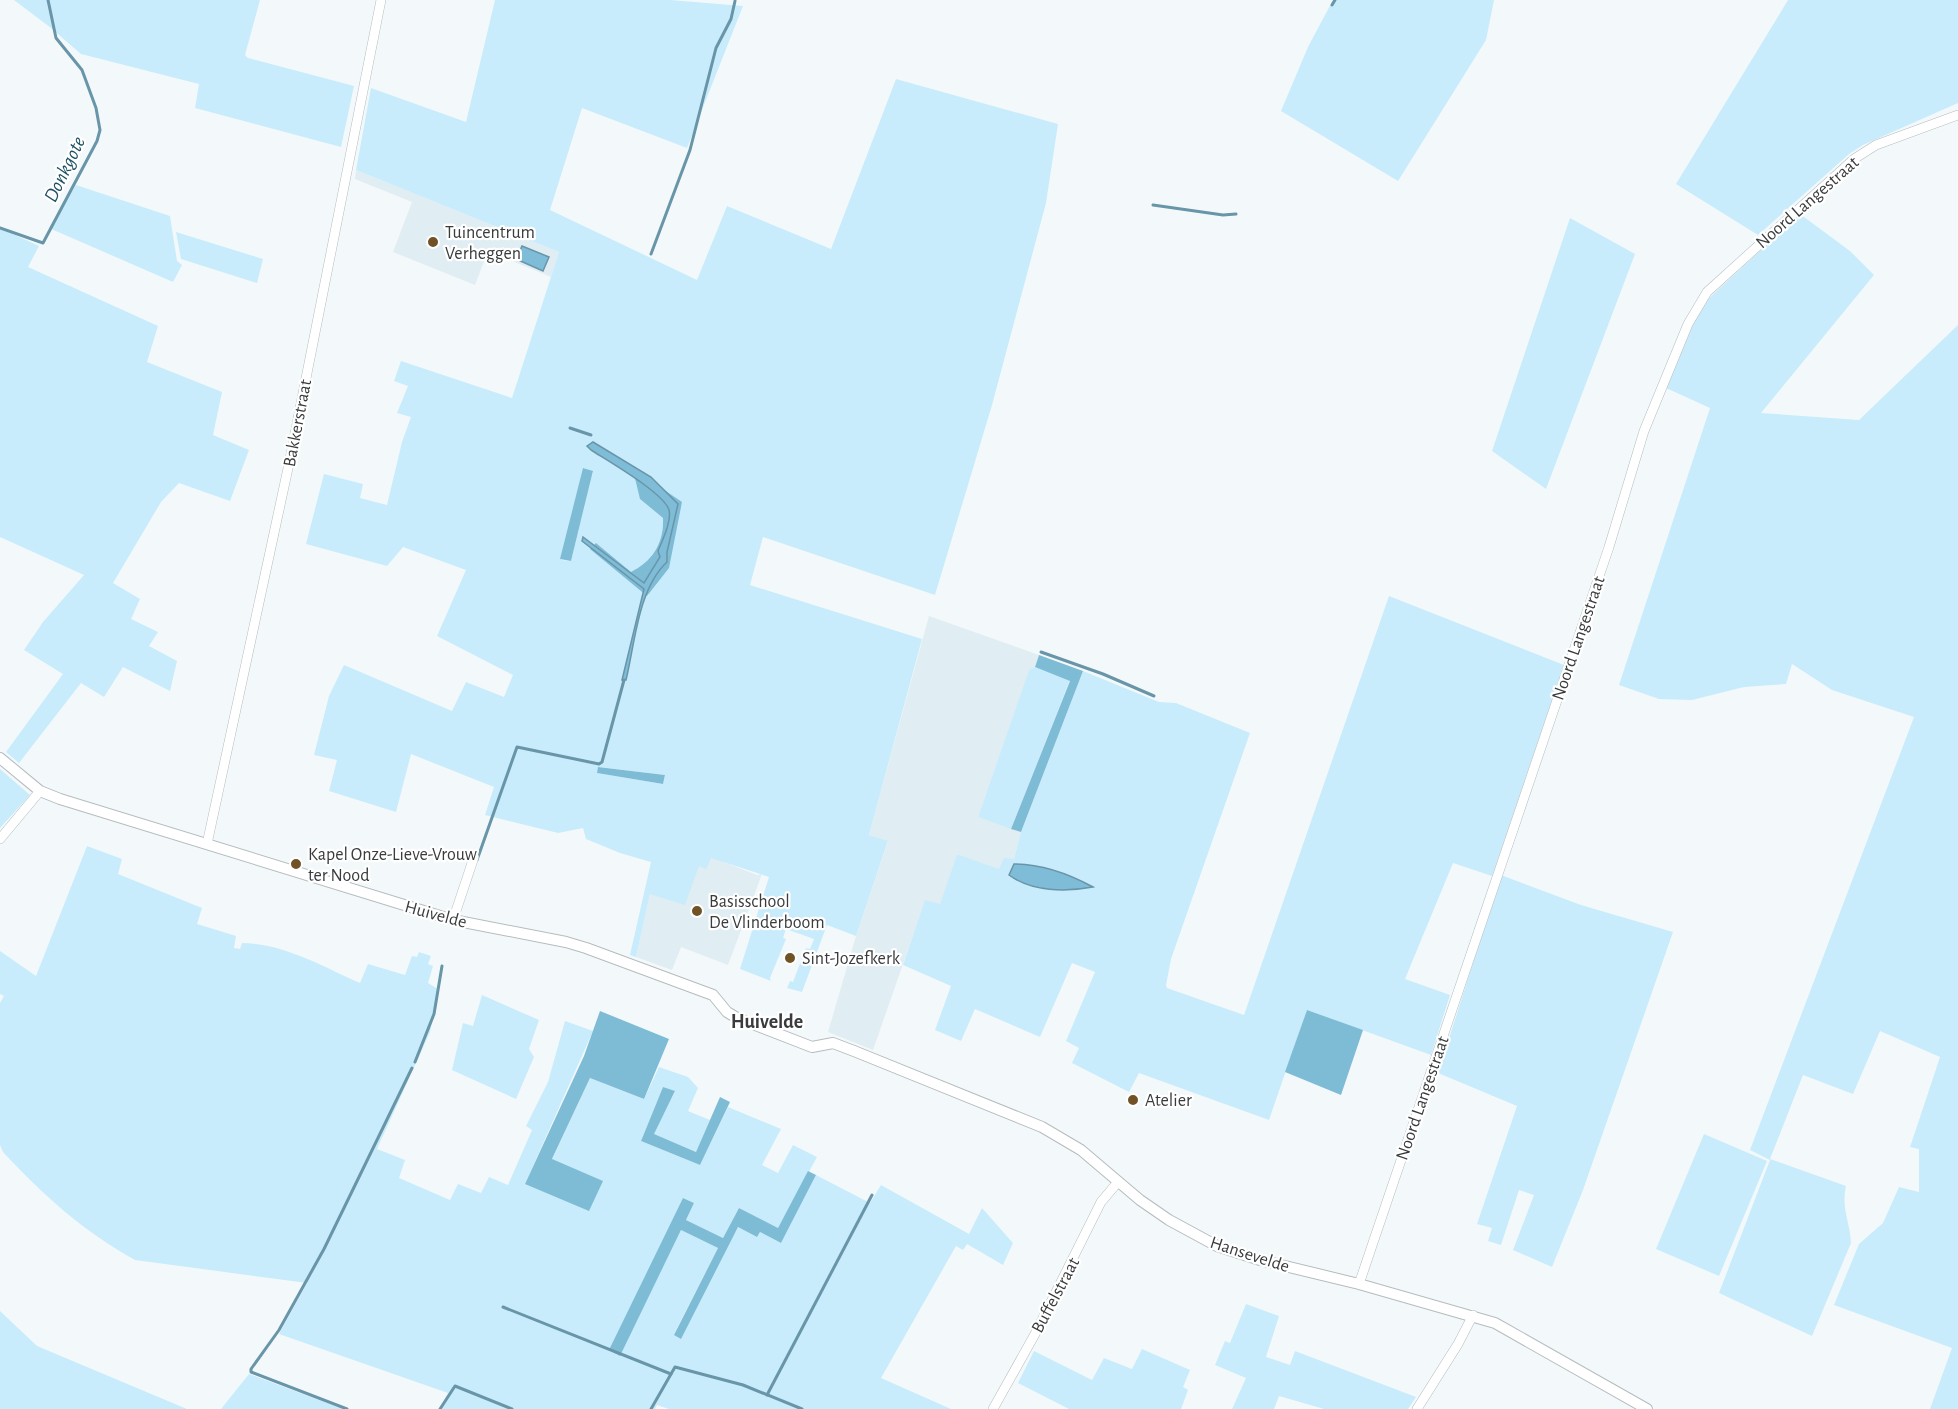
<svg xmlns="http://www.w3.org/2000/svg" width="1958" height="1409" font-family="'Alegreya Sans',sans-serif">
<style>
.built{fill:#e0edf3}
.green{fill:#c8ecfb;fill-rule:evenodd}
.forest{fill:#7ebcd6}
.water{fill:#7ebcd7;stroke:#6995a8;stroke-width:1.5}
.lines{fill:none;stroke-linecap:round;stroke-linejoin:round}
.stream{stroke:#6995a8;stroke-width:3}
.minor-casing{stroke:#b6bcbe;stroke-width:10}
.tertiary-casing{stroke:#b6bcbe;stroke-width:12}
.minor{stroke:#fff;stroke-width:9}
.tertiary{stroke:#fff;stroke-width:10}
.poi-dot{fill:#705226;stroke:#fff;stroke-width:2}
.labels{text-anchor:middle;stroke-width:4.5;stroke-linejoin:round;paint-order:stroke}
.street-label{font-size:18px;fill:#393b3c;stroke:#fff}
.poi-label{font-size:18px;fill:#393b3c;stroke:#fff;text-anchor:start}
.water-label{font-size:20px;font-style:italic;fill:#1e5064;stroke:#fff}
.neighbourhood-label{font-size:20px;font-weight:bold;fill:#393b3c;stroke:#fff}
</style>
<rect width="100%" height="100%" fill="#f3f9fb"/>
<g class="built">
<polygon points="356,170 559,252 551,277 488,251 475,285 393,252 412,202 355,179"/>
<polygon points="929,616 1039,655 1035,667 1029,671 978,817 1021,832 1014,859 1000,870 957,854 940,905 925,901 873,1050 828,1032 856,936 888,842 869,835"/>
<polygon points="711,857 757,875 762,874 728,965 681,947 672,970 636,957 650,894"/>
</g>
<g class="green">
<polygon points="14,0 260,0 245,55 248,58 354,86 341,147 195,108 199,84 81,54 51,28"/>
<path d="M495,0H670L743,6L687,148L582,108L550,210L697,280L727,206L831,249L896,79L1058,124L1046,203L992,405L935,595L763,537L750,585L922,639L869,835L888,841L856,936L827,925L802,992L787,988L790,981L793,982L806,948L810,949L814,939L786,929L783,938L786,939L770,978L771,981L740,969L769,877L711,858L706,869L699,866L685,905L650,894L636,957L630,955L651,862L620,853L586,839L583,828L558,833L485,815L494,787L411,754L396,812L329,791L337,760L314,755L329,696L344,665L452,711L466,682L504,697L513,675L437,636L466,570L403,547L387,566L306,544L324,474L363,484L360,498L387,505L402,442L411,417L397,413L408,386L394,381L401,361L512,398L559,252L356,170L371,88L466,122ZM584,468L593,472L571,561L561,560ZM640,499L682,503L648,596L596,543L631,572C653,561 664,543 663,518ZM599,767L665,775V776L663,784L597,773Z"/>
<polygon points="1333,0 1494,0 1486,40 1398,181 1281,111 1308,47"/>
<polygon points="1788,0 1958,0 1958,103 1863,145 1849,154 1758,235 1676,184"/>
<polygon points="76,185 170,216 177,261 182,265 173,282 49,228"/>
<path d="M1800,214L1850,251L1874,275L1761,413L1859,420L1958,325V1409H1930L1952,1348L1834,1305L1859,1244L1883,1223L1899,1187L1919,1192V1149L1910,1147L1940,1057L1880,1031L1853,1094L1803,1075L1770,1159L1846,1186C1841,1209 1850,1221 1851,1243L1812,1336L1719,1293L1770,1160L1750,1150L1914,717L1832,690L1792,664L1786,684L1744,687L1692,700L1659,699L1619,685L1710,408L1666,388L1695,320L1708,299Z"/>
<polygon points="1570,218 1635,254 1546,489 1492,451"/>
<polygon points="0,228 39,246 28,267 158,326 147,362 222,392 213,435 249,450 230,501 179,483 161,502 113,583 140,599 131,619 158,632 149,646 177,661 170,691 123,667 104,697 81,683 19,763 6,752 63,674 24,650 43,622 84,575 0,537"/>
<polygon points="176,232 263,259 257,283 181,259"/>
<polygon points="1389,596 1564,665 1492,876 1453,863 1405,979 1450,995 1431,1055 1307,1010 1269,1120 1139,1073 1129,1092 1072,1063 1079,1048 1066,1041 1095,972 1072,963 1040,1037 975,1009 961,1041 935,1030 951,986 903,965 925,900 940,904 957,854 999,869 1004,858 1014,859 1021,832 1083,671 1159,702 1176,703 1250,733 1171,959 1166,985 1167,988 1244,1015"/>
<polygon points="1035,667 1070,680 1011,829 978,817 1029,670"/>
<polygon points="0,769 30,795 0,828"/>
<path d="M87,846L122,859L118,874L202,908L197,924L236,936L234,948L240,949L242,943C283,943 324,967 360,983L368,964L405,975L412,956L417,957L419,952L431,956L428,964L433,966L428,983L438,989L430,1032L377,1149L405,1160L399,1178L450,1200L458,1184L481,1193L489,1177L508,1185L532,1130L526,1126L548,1082L565,1021L593,1031L525,1184L602,1181L552,1160L590,1078L644,1099L659,1067L688,1077L698,1088L688,1111L710,1120L696,1152L653,1134L675,1092L663,1087L641,1141L700,1165L728,1107L781,1129L762,1165L778,1173L793,1145L817,1157L778,1228L739,1208L723,1238L686,1220L694,1203L683,1198L620,1355L681,1230L718,1248L674,1334L738,1227L757,1237L760,1232L781,1243L816,1175L870,1203L881,1185L969,1234L982,1208L1013,1243L1003,1265L967,1244L963,1250L956,1246L881,1378L951,1409H669L657,1405L655,1409H440L448,1393L279,1334L307,1283L135,1260C83,1231 44,1196 3,1152L0,1145V1003L4,996L0,994V951L36,976Z"/>
<polygon points="1501,875 1581,905 1673,932 1583,1190 1552,1267 1513,1250 1534,1195 1519,1190 1501,1245 1488,1241 1492,1228 1477,1224 1517,1106 1438,1073"/>
<polygon points="482,995 539,1020 529,1049 534,1057 516,1099 452,1070 463,1023 473,1026"/>
<polygon points="1704,1134 1767,1161 1719,1276 1656,1249"/>
<polygon points="1246,1304 1279,1316 1266,1357 1290,1365 1295,1351 1416,1397 1408,1409 1324,1409 1279,1396 1274,1409 1232,1409 1246,1378 1215,1365 1225,1341 1230,1343"/>
<polygon points="0,1311 37,1346 187,1409 0,1409"/>
<polygon points="1142,1349 1190,1370 1183,1387 1188,1390 1181,1409 1069,1409 1018,1383 1034,1351 1092,1380 1104,1358 1132,1369"/>
<polygon points="249,1374 343,1409 221,1409"/>
</g>
<g class="forest">
<polygon points="583,468 593,471 571,561 560,559"/>
<path d="M634,474L645,477L682,502L669,568L647,596L590,549L596,543L631,572C653,561 664,543 663,518L640,499Z"/>
<polygon points="1039,655 1083,671 1021,832 1011,829 1070,681 1035,667"/>
<polygon points="598,767 665,775 663,784 597,773"/>
<polygon points="1307,1010 1363,1030 1341,1095 1285,1072"/>
<polygon points="600,1011 669,1039 644,1099 590,1078 552,1159 603,1181 589,1211 525,1184 584,1056"/>
<polygon points="663,1087 675,1091 654,1134 696,1152 720,1097 730,1102 700,1165 641,1141"/>
<polygon points="808,1171 816,1175 781,1243 760,1232 757,1237 738,1227 681,1339 674,1335 718,1248 681,1230 620,1356 609,1350 683,1198 694,1203 686,1220 723,1238 739,1208 778,1228"/>
</g>
<g class="water">
<polygon points="522,246 549,257 543,271 516,259"/>
<path d="M593,442L651,477L678,504L667,552V562C638,589 635,643 626,680H622L644,589L582,541L583,537L644,583L660,557L658,551C662,541 672,521 669,510C664,493 608,461 591,450L587,446Z"/>
<path d="M1014,864C1042,864 1069,874 1093,887C1066,892 1032,892 1009,875Z"/>
</g>
<g class="lines">
<g class="stream">
<polyline points="1332,5 1335,0"/>
<polyline points="1153,205 1223,215 1236,214"/>
<polyline points="0,228 43,243 97,141 100,130 96,108 82,70 56,38 48,0"/>
<polyline points="651,254 690,150 716,48 731,19 735,1"/>
<polyline points="570,428 591,435"/>
<polyline points="1041,652 1103,674 1154,696"/>
<polyline points="477,860 517,747 599,764 602,762 624,680"/>
<polyline points="415,1062 434,1014 442,966"/>
<polyline points="503,1307 671,1374"/>
<polyline points="767,1395 872,1195"/>
<polyline points="347,1409 251,1372 251,1369 279,1330 324,1249 412,1068"/>
<polyline points="440,1409 455,1386 512,1409"/>
<polyline points="651,1409 675,1367 743,1385 802,1409"/>
</g>
<defs>
<g id="minor">
<polyline points="0,839 40,791"/>
<polyline points="207,844 290,459 381,0"/>
<polyline points="453,920 474,857"/>
<polyline points="1359,1284 1609,547 1644,431 1688,324 1707,292 1854,159 1876,145 1958,115"/>
<polyline points="993,1409 1035,1334 1101,1202 1118,1182"/>
<polyline points="1417,1409 1458,1344 1473,1315"/>
</g>
<polyline id="tertiary" points="0,758 40,791 60,799 453,920 566,942 586,948 713,995 727,1012 737,1018 812,1047 833,1043 854,1051 1042,1127 1081,1150 1140,1200 1169,1220 1217,1246 1260,1260 1359,1284 1495,1323 1647,1409"/>
</defs>
<use href="#minor" class="minor-casing"/>
<use href="#tertiary" class="tertiary-casing"/>
<use href="#minor" class="minor"/>
<use href="#tertiary" class="tertiary"/>
</g>
<g class="poi-dot">
<circle cx="433" cy="242" r="6"/>
<circle cx="296" cy="864" r="6"/>
<circle cx="697" cy="911" r="6"/>
<circle cx="790" cy="958" r="6"/>
<circle cx="1133" cy="1100" r="6"/>
</g>
<g class="labels">
<g class="street-label">
<text transform="translate(1807 202) rotate(-41)" y="6">Noord Langestraat</text>
<text transform="translate(297 423) rotate(-79)" y="6">Bakkerstraat</text>
<text transform="translate(1578 638) rotate(-71)" y="6">Noord Langestraat</text>
<text transform="translate(436 914) rotate(15)" y="6">Huivelde</text>
<text transform="translate(1422 1098) rotate(-71)" y="6">Noord Langestraat</text>
<text transform="translate(1250 1254) rotate(18)" y="6">Hansevelde</text>
<text transform="translate(1055 1295) rotate(-62)" y="6">Buffelstraat</text>
</g>
<g class="poi-label">
<text x="445" y="238">Tuincentrum<tspan x="445" dy="21">Verheggen</tspan></text>
<text x="308" y="860">Kapel Onze-Lieve-Vrouw<tspan x="308" dy="21">ter Nood</tspan></text>
<text x="709" y="907">Basisschool<tspan x="709" dy="21">De Vlinderboom</tspan></text>
<text x="802" y="964">Sint-Jozefkerk</text>
<text x="1145" y="1106">Atelier</text>
</g>
<g class="water-label">
<text transform="translate(64 169) rotate(-64)" y="7">Donkgote</text>
</g>
<g class="neighbourhood-label">
<text x="767" y="1028">Huivelde</text>
</g>
</g>
</svg>
